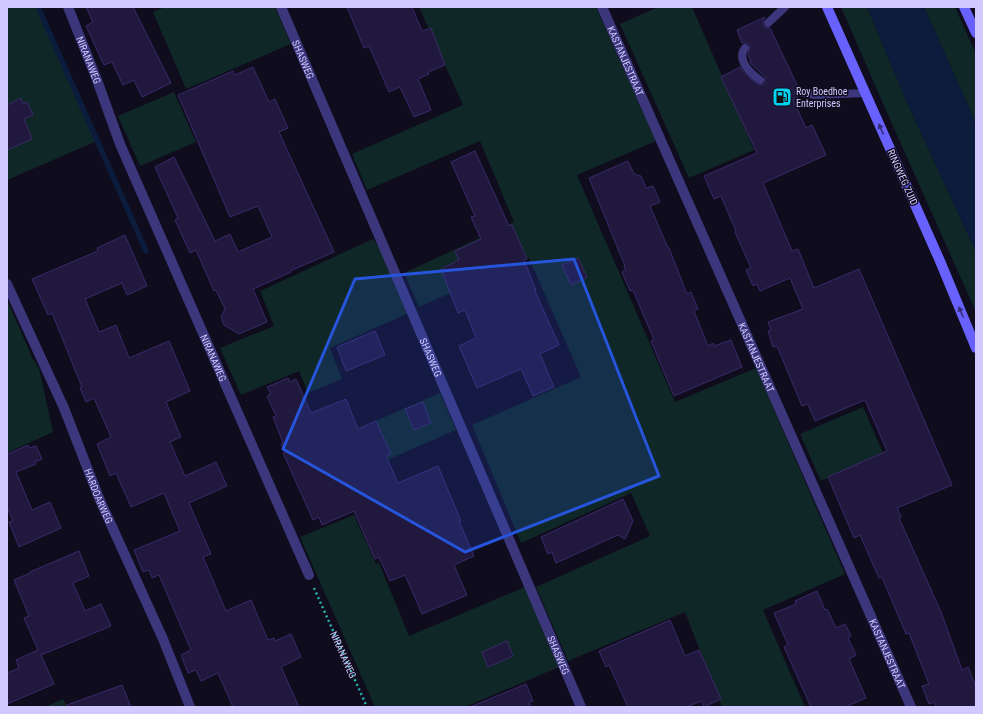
<svg xmlns="http://www.w3.org/2000/svg" width="983" height="714" font-family="'Roboto Condensed',sans-serif">
<style>
.green{fill:#0f2727}
.water{fill:#0b1c3d}
.lines{fill:none;stroke-linecap:round;stroke-linejoin:round}
.stream{stroke:#0b1c3d;stroke-width:5.5}
.building{fill:#21183e;stroke:#392a6a}
.path{stroke:#2eaeaa;stroke-width:2.5;stroke-dasharray:2 3;stroke-linecap:butt}
.lane{stroke:#3c377c;stroke-width:8}
.street{stroke:#3c377c;stroke-width:10}
.secondary{stroke:#6961fe;stroke-width:10}
.oneway{fill:#332e77}
.marked{fill:#2654da;fill-opacity:0.2;stroke:#2654da;stroke-width:3;stroke-linejoin:round}
.labels{text-anchor:middle;stroke-width:3;stroke-linejoin:round;paint-order:stroke}
.street-label{font-size:10px;fill:#d1c9ff;stroke:#0f0c1d}
.poi-label{font-size:10px;fill:#d1c9ff;stroke:#0f0c1d;text-anchor:start}
</style>
<rect width="100%" height="100%" fill="#0f0c1d"/>
<g class="green">
<polygon points="7,7 38,7 97,141 7,180"/>
<polygon points="165,7 275,7 291,44 186,89 153,12"/>
<polygon points="419,7 596,7 656,141 577,175 675,402 756,368 845,574 763,610 805,707 722,707 685,612 568,661 536,587 650,536 631,493 521,543 472,425 581,377 529,258 419,307 404,273 514,222 480,141 367,190 352,154 463,105"/>
<polygon points="658,7 692,7 754,150 689,178 620,24"/>
<polygon points="841,7 867,7 906,100 976,252 976,312 885,108"/>
<polygon points="924,7 955,7 976,54 976,123"/>
<polygon points="174,92 196,142 140,166 118,116"/>
<polygon points="373,239 382,251 409,313 330,348 342,379 308,393 299,371 241,395 220,348 274,326 260,291"/>
<polygon points="7,300 33,359 39,368 53,432 7,453"/>
<polygon points="440,393 456,430 348,477 332,440"/>
<polygon points="863,407 883,453 821,481 800,434"/>
<polygon points="354,515 376,564 379,563 409,636 525,587 559,667 465,707 375,707 300,537"/>
<polygon points="63,699 67,707 45,707"/>
</g>
<polygon class="water" points="867,7 924,7 976,123 976,252 906,100"/>
<g class="lines">
<polyline class="stream" points="38,7 146,251"/>
</g>
<g class="building">
<polygon points="86,7 133,7 171,83 142,97 134,80 123,85 112,62 104,65 86,26 93,22"/>
<polygon points="347,7 412,7 422,31 431,28 445,65 428,72 429,74 418,79 431,110 414,117 400,87 389,92 369,46 364,48"/>
<polygon points="765,17 763,21 763,25 766,28 770,28 798,87 795,91 795,94 798,97 793,100 806,128 812,125 826,155 763,183 792,251 798,249 814,288 859,269 952,485 897,508 901,517 899,518 941,612 962,670 968,667 976,687 976,707 936,707 934,702 929,704 922,686 929,684 909,633 906,634 882,577 879,578 860,535 854,538 828,477 887,451 865,400 815,421 808,404 802,406 777,346 773,347 768,331 771,330 768,322 803,309 790,278 760,291 757,284 753,286 746,270 751,268 735,232 736,231 721,196 714,199 704,176 757,153 721,77 740,67 745,74 757,84 760,85 764,84 765,77 750,63 751,62 748,55 750,48 750,45 747,43 742,43 737,30"/>
<polygon points="253,67 269,102 275,99 288,128 279,132 334,252 290,271 291,272 253,289 267,322 239,334 224,325 221,317 225,309 216,290 214,291 196,250 190,253 175,220 178,218 155,167 174,157 215,241 230,234 238,252 272,237 258,206 230,217 178,95 233,71 235,75"/>
<polygon points="21,98 23,104 27,102 33,115 24,119 32,139 7,150 7,105"/>
<polygon points="475,151 509,226 512,225 527,259 524,260 536,290 535,291 559,345 540,354 554,387 533,396 521,369 477,388 459,346 476,338 465,310 458,313 441,269 459,260 455,251 481,239 471,217 475,216 451,162"/>
<polygon points="628,161 634,174 641,176 646,188 653,186 660,202 650,206 668,248 669,248 687,294 691,292 698,309 694,311 708,346 713,343 714,346 731,340 742,367 674,396 651,341 654,340 633,290 630,291 622,272 626,270 624,266 625,266 589,178"/>
<polygon points="125,235 147,286 127,295 122,283 85,299 99,332 116,325 129,358 169,341 190,391 166,402 181,437 170,442 185,476 216,462 227,486 189,503 211,554 203,557 226,611 251,600 268,640 274,638 275,641 291,634 301,657 281,667 299,707 233,707 218,673 201,681 196,670 188,673 181,655 191,650 159,575 152,578 149,570 143,572 134,550 180,531 164,493 131,507 116,473 110,476 97,444 111,437 94,398 86,402 80,388 82,387 52,313 48,315 32,279 98,251 97,248"/>
<polygon points="578,258 587,277 571,285 562,265"/>
<polygon points="375,331 385,355 346,371 337,347"/>
<polygon points="288,378 290,382 296,379 311,413 346,399 358,429 376,421 391,454 386,456 398,483 438,466 461,521 459,521 474,556 454,565 467,595 422,614 405,575 390,581 379,557 375,559 354,511 322,525 319,517 313,520 283,453 285,452 281,444 283,443 273,417 276,416 267,396 271,394 267,387"/>
<polygon points="423,402 431,423 414,430 405,409"/>
<polygon points="28,445 29,448 36,446 42,459 35,462 36,464 16,472 32,510 50,502 61,528 19,547 9,522 13,521 7,506 7,452 8,454"/>
<polygon points="623,499 633,521 625,539 618,535 556,563 552,552 548,554 541,537"/>
<polygon points="79,551 89,576 73,583 85,611 101,604 111,626 41,655 54,684 7,704 7,673 19,668 16,660 38,650 24,618 29,616 14,580 30,573 30,572"/>
<polygon points="817,591 825,610 827,609 836,628 845,624 851,636 848,638 856,655 849,659 866,698 845,707 811,707 784,647 788,645 774,613 796,604 795,601"/>
<polygon points="670,620 685,656 699,650 721,699 704,707 701,701 687,707 628,707 609,665 606,667 599,651"/>
<polygon points="507,641 513,656 488,667 482,652"/>
<polygon points="526,684 533,701 529,702 531,707 470,707"/>
<polygon points="122,685 131,707 67,707 67,705"/>
</g>
<g class="lines">
<path class="path" id="s1" d="M314,588L367,707"/>
<g class="lane">
<polyline points="768,23 785,7"/>
<path d="M745,48C736,60 751,74 760,80"/>
<polyline points="800,92 815,95 865,93"/>
</g>
<g class="street">
<path id="s2" d="M68,7L97,80L120,144L309,575"/>
<path id="s3" d="M281,7L581,707"/>
<path id="s4" d="M602,7L911,707"/>
<path id="s5" d="M7,284L64,408L99,498L163,639L190,707"/>
</g>
<g class="secondary">
<polyline points="827,7 940,261 976,348"/>
<polyline points="964,7 976,33"/>
</g>
</g>
<defs><path id="oneway-solid" d="M-6-.8H1V-3.2L6.5 0L1 3.2V.8H-6Z"/></defs>
<g class="oneway">
<use href="#oneway-solid" transform="translate(881 129) rotate(-114)"/>
<use href="#oneway-solid" transform="translate(961 312) rotate(-113)"/>
</g>
<path class="marked" d="M574,259L659,476L465,552L283,449L355,279Z"/>
<defs>
<symbol id="fuel-square" viewBox="-11 -11 22 22"><rect x="-9" y="-9" width="18" height="18" rx="4" fill="#02d2f1" stroke="#0f0c1d"/><path d="M-5.5-6h7V0h2V4h1.3V-2.5L3-4.5l.8-.8L6-3V5H2.5V1h-1V6h-7ZM-4.2-4.7v3.2H.2V-4.7Z" fill="#111"/></symbol>
</defs>
<g fill-rule="evenodd">
<use href="#fuel-square" x="771" y="86" width="22" height="22"/>
</g>
<g class="labels">
<g class="street-label">
<text dy="4" stroke="none"><textPath href="#s3" startOffset="57">SHASWEG</textPath></text>
<text dy="4" stroke="none"><textPath href="#s2" startOffset="57">NIRANAWEG</textPath></text>
<text dy="4" stroke="none"><textPath href="#s4" startOffset="59">KASTANJESTRAAT</textPath></text>
<text transform="translate(903 177) rotate(66)" y="4">RINGWEG ZUID</text>
<text dy="4" stroke="none"><textPath href="#s3" startOffset="381">SHASWEG</textPath></text>
<text dy="4" stroke="none"><textPath href="#s4" startOffset="383">KASTANJESTRAAT</textPath></text>
<text dy="4" stroke="none"><textPath href="#s2" startOffset="380">NIRANAWEG</textPath></text>
<text dy="4" stroke="none"><textPath href="#s5" startOffset="231">HARDOARWEG</textPath></text>
<text dy="4" stroke="none"><textPath href="#s4" startOffset="707">KASTANJESTRAAT</textPath></text>
<text dy="4" stroke="none"><textPath href="#s1" startOffset="73">NIRANAWEG</textPath></text>
<text dy="4" stroke="none"><textPath href="#s3" startOffset="705">SHASWEG</textPath></text>
</g>
<g class="poi-label">
<text x="796" y="95">Roy Boedhoe<tspan x="796" dy="12">Enterprises</tspan></text>
</g>
</g>
<rect width="983" height="714" fill="none" stroke="#d1c9ff" stroke-width="16"/>
</svg>
